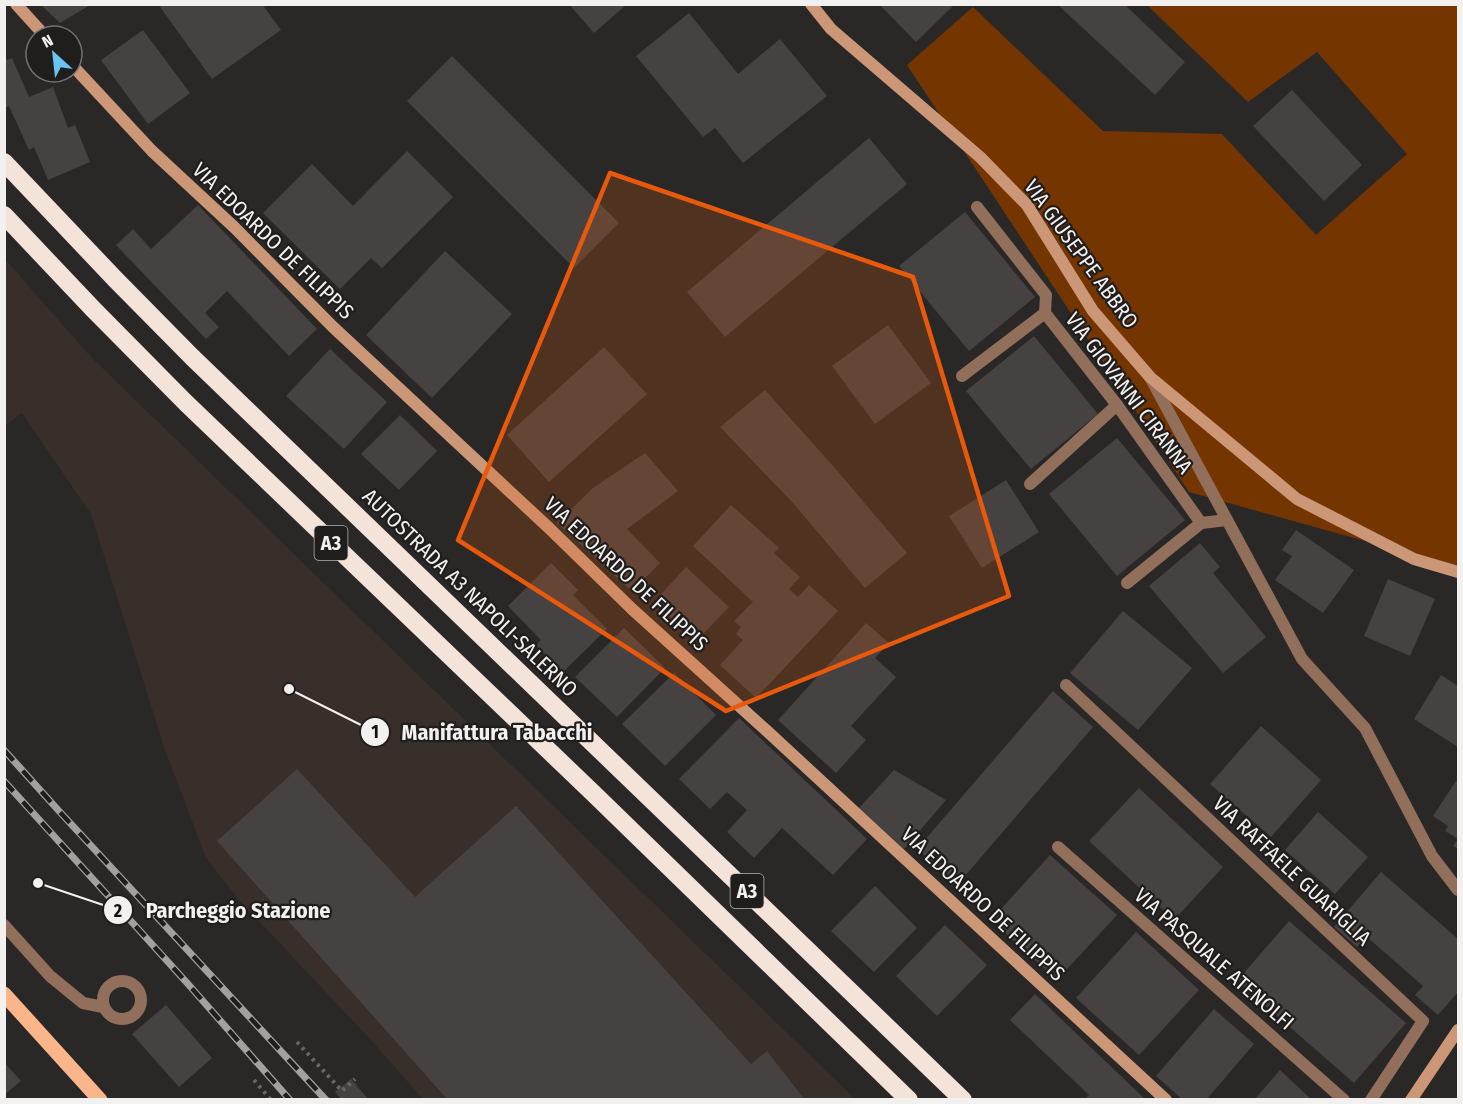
<svg xmlns="http://www.w3.org/2000/svg" width="1463" height="1104" font-family="'Fira Sans Condensed',sans-serif">
<style>
.built{fill:#382f2b}
.green{fill:#743500}
.building{fill:#454241}
.lines{fill:none;stroke-linecap:round;stroke-linejoin:round}
.path{stroke:#696765;stroke-width:4;stroke-dasharray:3 4.5;stroke-linecap:butt}
.lane{stroke:#916f5b;stroke-width:12}
.street{stroke:#916f5b;stroke-width:12}
.secondary{stroke:#cc9777;stroke-width:12}
.primary{stroke:#fbb58b;stroke-width:15}
.highway{stroke:#f4e3d9;stroke-width:18}
.rail-casing{stroke:#a2a1a0;stroke-width:7}
.rail{stroke:#201e1d;stroke-width:4.5;stroke-dasharray:14;stroke-linecap:butt}
.marked{fill:#e8590c;fill-opacity:0.2;stroke:#e8590c;stroke-width:4.5;stroke-linejoin:round}
.labels{text-anchor:middle;stroke-width:4.5;stroke-linejoin:round;paint-order:stroke}
.shield{fill:#201e1d;stroke:#b3b2b1;stroke-width:1.5}
.shield-label{font-size:20px;font-weight:bold;fill:#f2f1f0}
.street-label{font-size:21px;fill:#f2f1f0;stroke:#201e1d}
.leader{fill:none;stroke:#f2f1f0;stroke-width:2}
.callout-dot{fill:#f2f1f0;stroke:#201e1d;stroke-width:2}
.mark-label{font-size:18px;text-anchor:middle;font-weight:bold;fill:#111}
.callout-label{font-size:22px;text-anchor:middle;font-weight:bold;fill:#f2f1f0;stroke:#201e1d;stroke-width:4.5;stroke-linejoin:round;paint-order:stroke}
</style>
<rect width="100%" height="100%" fill="#2a2826"/>
<polygon class="built" points="4,258 90,356 855,1099 423,1099 370,1039 240,901 206,858 164,747 91,514 22,413 5,426"/>
<polygon class="green" points="1147,5 1458,5 1458,567 1189,492 907,65 973,7 1103,131 1222,134 1316,235 1407,154 1317,52 1248,102"/>
<g class="building">
<polygon points="40,4 92,4 60,23"/>
<polygon points="163,4 262,4 281,30 212,79 160,7"/>
<polygon points="569,4 627,4 594,33"/>
<polygon points="879,4 955,4 916,42"/>
<polygon points="1057,4 1124,4 1185,62 1155,95"/>
<polygon points="689,13 738,74 780,39 827,96 743,163 715,128 703,137 636,56"/>
<polygon points="143,30 190,93 148,124 101,60"/>
<polygon points="5,55 7,60 12,58 29,97 53,87 68,128 75,125 90,162 48,180 34,147 29,150 9,106 5,108"/>
<polygon points="452,56 619,223 574,268 407,101"/>
<polygon points="1292,90 1362,165 1324,201 1253,126"/>
<polygon points="869,138 907,184 725,337 687,292"/>
<polygon points="407,151 453,197 382,268 371,258 340,289 263,213 312,164 353,206"/>
<polygon points="198,205 317,329 289,356 227,291 205,313 219,327 206,339 116,245 133,229 151,249"/>
<polygon points="965,212 1035,297 969,351 899,266"/>
<polygon points="445,251 512,314 432,398 366,335"/>
<polygon points="888,325 931,383 875,424 832,366"/>
<polygon points="1034,336 1098,414 1031,469 966,391"/>
<polygon points="604,347 647,394 549,482 507,435"/>
<polygon points="330,349 387,402 344,449 286,396"/>
<polygon points="765,390 834,467 907,553 865,588 793,503 720,427"/>
<polygon points="400,415 437,451 399,490 361,454"/>
<polygon points="1117,438 1185,520 1117,576 1049,494"/>
<polygon points="645,453 678,491 627,529 660,563 632,591 557,523 593,488"/>
<polygon points="1006,480 1039,532 982,568 949,516"/>
<polygon points="731,505 779,548 774,553 800,577 789,589 798,597 809,585 838,611 756,698 720,665 743,640 736,634 741,627 734,621 753,602 693,546"/>
<polygon points="1296,530 1354,570 1323,613 1275,580 1292,556 1282,550"/>
<polygon points="1200,543 1220,567 1213,573 1266,637 1223,673 1149,586"/>
<polygon points="551,563 578,590 573,595 607,629 563,672 536,645 541,640 508,606"/>
<polygon points="686,567 729,607 696,641 654,602"/>
<polygon points="1388,579 1435,599 1410,656 1364,636"/>
<polygon points="1123,611 1192,668 1138,730 1070,673"/>
<polygon points="866,623 889,643 875,658 896,677 851,726 866,740 836,773 778,720"/>
<polygon points="624,628 665,668 617,717 575,677"/>
<polygon points="674,673 716,715 665,766 622,724"/>
<polygon points="1441,675 1458,686 1458,747 1414,719"/>
<polygon points="1053,691 1093,727 958,884 917,849"/>
<polygon points="739,718 867,839 833,875 782,828 754,858 727,832 747,810 727,792 710,809 679,779"/>
<polygon points="1261,726 1321,780 1271,837 1210,784"/>
<polygon points="297,769 415,897 516,806 751,1064 767,1051 805,1100 448,1100 217,841"/>
<polygon points="894,770 946,800 904,849 859,808"/>
<polygon points="1456,781 1458,782 1458,849 1453,846 1458,839 1445,831 1448,826 1433,816"/>
<polygon points="1139,788 1223,867 1174,920 1089,841"/>
<polygon points="1318,812 1368,857 1335,894 1285,850"/>
<polygon points="1050,855 1117,915 1057,980 991,920"/>
<polygon points="1381,872 1458,939 1458,992 1438,1015 1415,995 1423,986 1367,937 1357,947 1334,927"/>
<polygon points="875,886 917,928 874,972 831,931"/>
<polygon points="1289,921 1406,1023 1354,1083 1237,981"/>
<polygon points="945,925 987,965 937,1016 896,976"/>
<polygon points="1136,932 1199,990 1139,1055 1076,998"/>
<polygon points="1035,994 1146,1100 1084,1100 1089,1095 1010,1020"/>
<polygon points="166,1005 212,1058 179,1087 132,1034"/>
<polygon points="1214,1009 1254,1044 1206,1100 1183,1100 1156,1076"/>
<polygon points="4,1062 21,1081 4,1095"/>
<polygon points="1280,1070 1312,1100 1254,1100"/>
<polygon points="351,1079 369,1100 342,1100 335,1092"/>
</g>
<g class="lines">
<g class="path">
<polyline points="297,1042 342,1091 355,1079"/>
<polyline points="254,1080 271,1100"/>
</g>
<g class="lane">
<polyline points="4,925 50,976 83,1003 103,1007"/>
<circle cx="122" cy="1000" r="19"/>
</g>
<g class="street">
<polyline points="977,207 1046,295 1045,313 1117,405 1201,523 1227,520"/>
<polyline points="962,376 1045,313"/>
<polyline points="1150,377 1302,659 1365,728 1432,856 1458,890"/>
<polyline points="1030,484 1117,405"/>
<polyline points="1127,583 1201,523"/>
<polyline points="1066,685 1423,1021 1371,1100"/>
<polyline points="1058,847 1344,1100"/>
</g>
<g class="secondary">
<polyline points="16,4 45,36"/>
<polyline points="811,4 831,29 980,157 1027,205 1093,311 1150,377 1297,499 1414,559 1458,572"/>
<polyline points="72,65 152,151 234,227 333,327 549,528 632,609 767,731 1166,1100"/>
<polyline points="1411,1100 1458,1030"/>
</g>
<polyline class="primary" points="4,994 100,1100"/>
<g class="highway">
<polyline points="4,162 116,280 192,357 963,1100"/>
<polyline points="4,215 93,309 186,403 593,793 909,1100"/>
</g>
<defs>
<g id="rail">
<polyline points="4,750 59,811 326,1100"/>
<polyline points="4,781 188,984 290,1100"/>
</g>
</defs>
<use href="#rail" class="rail-casing"/>
<use href="#rail" class="rail"/>
</g>
<path class="marked" d="M610,173L913,277L1009,596L726,711L458,540Z"/>
<g class="labels">
<g class="shield">
<rect x="314.5" y="526" width="33" height="34" rx="4.5"/>
<rect x="730.5" y="874" width="33" height="34" rx="4.5"/>
</g>
<g class="shield-label">
<text x="331" y="550">A3</text>
<text x="747" y="898">A3</text>
</g>
<g class="street-label">
<text transform="translate(273 241) rotate(44)" y="7">VIA EDOARDO DE FILIPPIS</text>
<text transform="translate(1081 254) rotate(54)" y="7">VIA GIUSEPPE ABBRO</text>
<text transform="translate(1129 393) rotate(53)" y="7">VIA GIOVANNI CIRANNA</text>
<text transform="translate(626 574) rotate(43)" y="7">VIA EDOARDO DE FILIPPIS</text>
<text transform="translate(470 593) rotate(44)" y="7">AUTOSTRADA A3 NAPOLI-SALERNO</text>
<text transform="translate(1292 871) rotate(43)" y="7">VIA RAFFAELE GUARIGLIA</text>
<text transform="translate(983 904) rotate(43)" y="7">VIA EDOARDO DE FILIPPIS</text>
<text transform="translate(1214 959) rotate(41)" y="7">VIA PASQUALE ATENOLFI</text>
</g>
</g>
<path class="leader" d="M289 689L375 732M38 883L118 910"/>
<g class="callout-dot">
<circle cx="289" cy="689" r="6"/>
<circle cx="38" cy="883" r="6"/>
<circle cx="375" cy="732" r="15"/>
<circle cx="118" cy="910" r="15"/>
</g>
<g class="mark-label">
<text x="375" y="738">1</text>
<text x="118" y="917">2</text>
</g>
<g class="callout-label">
<text x="497" y="740">Manifattura Tabacchi</text>
<text x="238" y="918">Parcheggio Stazione</text>
</g>
<rect width="1463" height="1104" fill="none" stroke="#f2f1f0" stroke-width="12"/>
<g transform="translate(54 54) rotate(333)"><circle r="28" fill="#201e1d" stroke="#747271" stroke-width="1.5"/>
<path d="M0-4.5L10 22L0 15L-10 22Z" fill="#69c4f1"/>
<text y="-9" font-size="16" font-weight="bold" text-anchor="middle" fill="#f2f1f0">N</text>
</g>
</svg>
